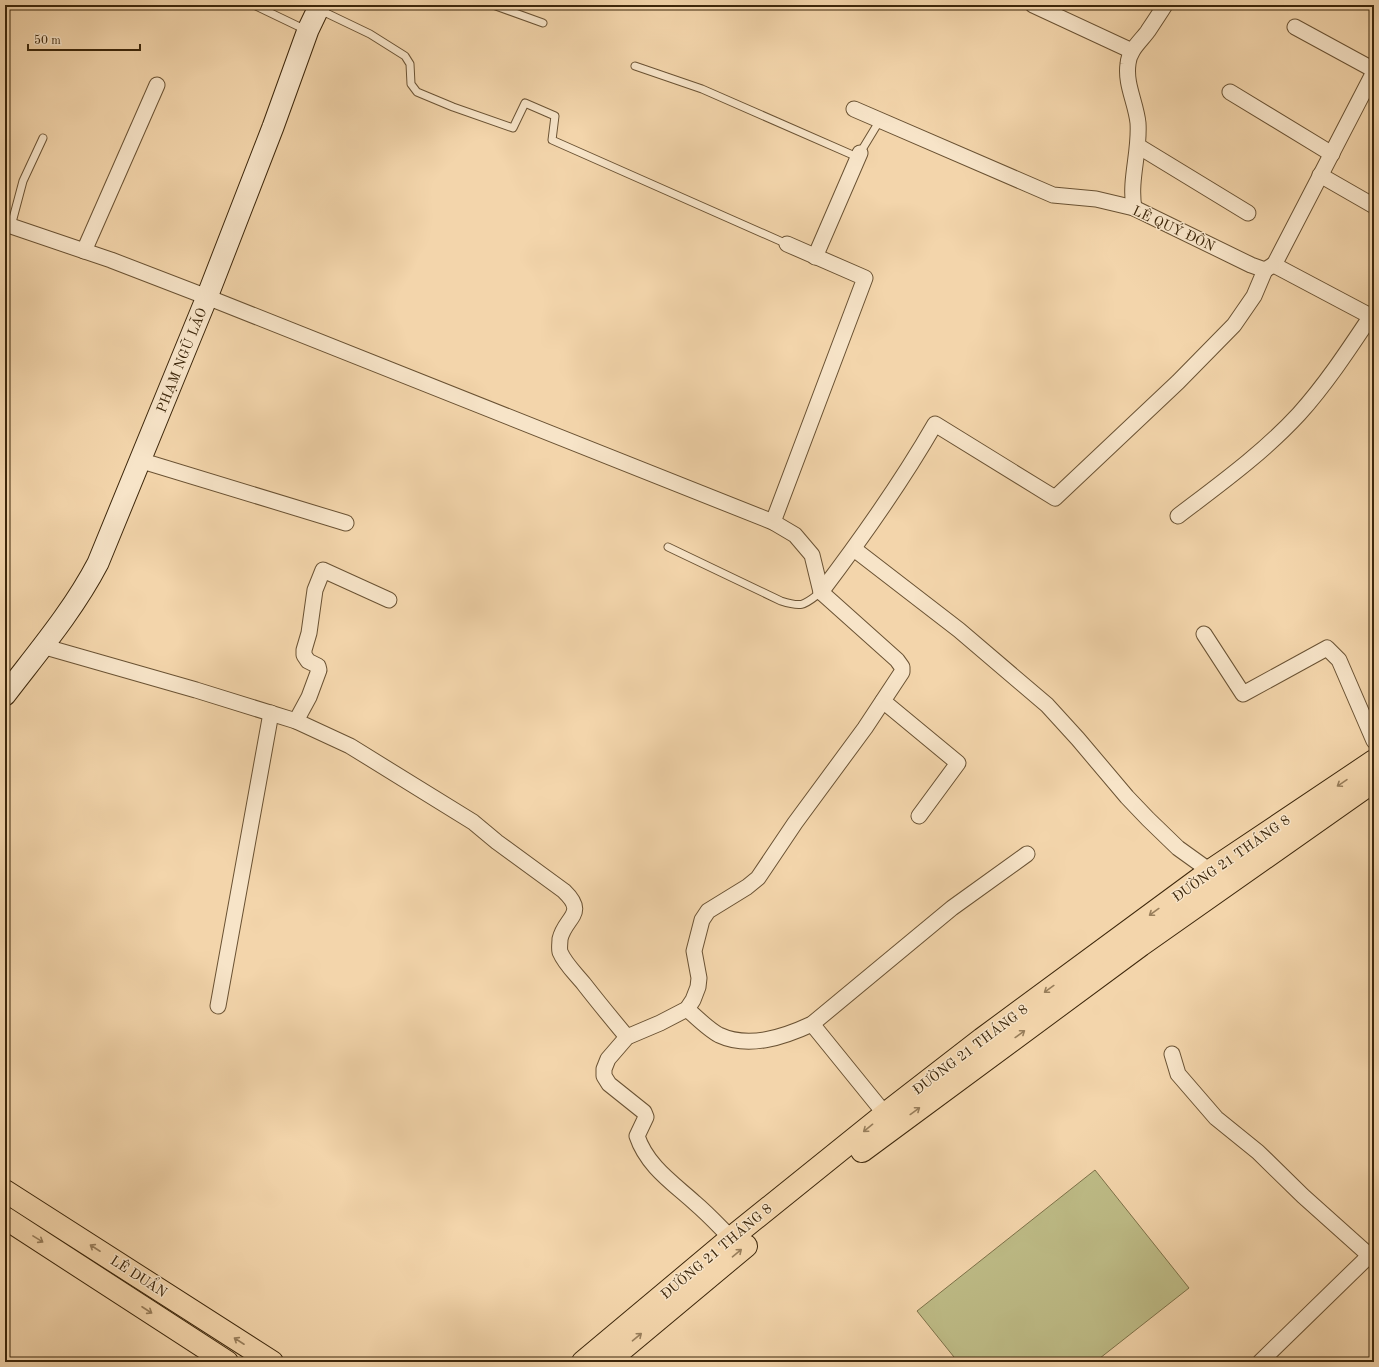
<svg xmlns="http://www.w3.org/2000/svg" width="1379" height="1367" font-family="'Old Standard TT',serif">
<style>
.pitch{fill:#bebc87;stroke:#7e7249}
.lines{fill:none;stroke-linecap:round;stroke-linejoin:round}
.lane-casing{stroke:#6a5233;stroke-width:9}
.street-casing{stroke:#6a5233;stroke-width:17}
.secondary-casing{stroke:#3d270b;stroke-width:23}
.primary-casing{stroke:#3d270b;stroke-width:24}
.highway-casing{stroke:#3d270b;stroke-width:24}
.lane{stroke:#f7e4c8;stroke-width:7}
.street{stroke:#f7e4c8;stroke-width:15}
.secondary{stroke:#f7e4c8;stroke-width:21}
.primary{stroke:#f3d5ab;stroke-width:22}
.highway{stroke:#f3d5ab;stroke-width:22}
.oneway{stroke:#987e5b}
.labels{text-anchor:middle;stroke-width:3;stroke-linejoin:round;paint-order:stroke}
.street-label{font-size:14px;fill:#3d270b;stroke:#f7e4c8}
</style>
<rect width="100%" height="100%" fill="#f3d5ab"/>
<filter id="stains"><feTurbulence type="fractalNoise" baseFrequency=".005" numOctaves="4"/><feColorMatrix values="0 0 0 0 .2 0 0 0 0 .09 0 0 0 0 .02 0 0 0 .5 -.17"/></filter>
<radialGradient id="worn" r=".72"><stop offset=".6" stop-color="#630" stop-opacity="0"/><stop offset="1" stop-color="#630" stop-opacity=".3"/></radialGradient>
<polygon class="pitch" points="1095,1170 1189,1288 1095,1362 958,1362 917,1311"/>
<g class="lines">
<defs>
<g id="lane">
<polyline points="254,5 306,30"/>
<polyline points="493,5 543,23"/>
<polyline points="320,10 370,34 405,56 410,64 411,84 417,92 453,107 513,128 525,103 555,116 552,140 787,244"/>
<polyline points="635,66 702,89 855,156 860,153 880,120"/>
<polyline points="11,226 23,181 43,138"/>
<path d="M668,547L781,601C803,608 804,605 821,592"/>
</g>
<g id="street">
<polyline points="1033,5 1132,51"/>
<polyline points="1295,27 1374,70"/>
<polyline points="1230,92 1332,154"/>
<polyline points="854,109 1053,195 1096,199 1134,208 1251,265 1265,270 1273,265"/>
<polyline points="1138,146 1248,213"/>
<polyline points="1320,175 1374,206"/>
<path d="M1134,208C1129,180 1140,152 1138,123C1136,103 1125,84 1128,64C1129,50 1141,41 1148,31C1154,22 1160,13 1165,5"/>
<path d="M5,224L111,260L207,297L773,522L795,535L812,555L821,592L897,660L902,667V672L865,728L795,823L758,878L747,887L708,911L702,920L694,951L699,978L698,987L693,1000L687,1009L660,1023L627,1037L608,1059L604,1069V1076L609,1084L644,1112L646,1117L637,1136C647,1166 673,1183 695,1203C708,1214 719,1226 731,1238"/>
<polyline points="84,251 157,85"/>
<polyline points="815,257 860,153"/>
<polyline points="1274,265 1374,72"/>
<polyline points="1274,265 1374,318"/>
<polyline points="139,460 346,523"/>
<path d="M1178,516C1220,484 1263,453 1299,414C1326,384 1349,349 1371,316"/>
<polyline points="773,522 865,278 787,244"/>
<polyline points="854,549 959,630 1047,705 1078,739 1127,797 1148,819 1178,848 1210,871"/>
<path d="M821,592C862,538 901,483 935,424L1055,498L1178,382L1234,325L1254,296L1265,270"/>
<polyline points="1204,634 1243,694 1327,648 1339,660 1374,741"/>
<path d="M42,646L196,690L296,721L350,746L473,822L497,842L564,891C588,914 565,917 560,939C560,943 559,948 560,952C565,964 576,974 584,984C598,1002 612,1019 627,1037"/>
<polyline points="883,701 958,763 919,816"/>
<polyline points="296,721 309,697 319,670 318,666 308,661 304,655 304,650 309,633 315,590 323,570 389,600"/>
<polyline points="218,1006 271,713"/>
<path d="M687,1009C696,1017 709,1030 719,1035C749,1049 784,1037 812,1024L952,908L1027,854"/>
<polyline points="812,1024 885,1114"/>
<polyline points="1172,1054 1178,1074 1216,1118 1258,1152 1303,1196 1370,1256"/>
<polyline points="1260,1362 1374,1251"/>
</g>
<path id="secondary" d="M5,695C37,653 73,611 98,563L207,297L273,127L308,30L320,5"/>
<g id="primary">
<polyline points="862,1151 1141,945 1374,781"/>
<polyline points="583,1362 731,1238 885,1114 982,1039 1210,871 1374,761"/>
<polyline points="607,1362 746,1246"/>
</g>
<g id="highway">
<polyline points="5,1191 272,1362"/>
<polyline points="5,1218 227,1362"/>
</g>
</defs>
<use href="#lane" class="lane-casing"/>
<use href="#street" class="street-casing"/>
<use href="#secondary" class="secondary-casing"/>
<use href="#primary" class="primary-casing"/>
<use href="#highway" class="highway-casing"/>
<use href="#lane" class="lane"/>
<use href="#street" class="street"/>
<use href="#secondary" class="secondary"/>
<use href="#primary" class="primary"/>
<use href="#highway" class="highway"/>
</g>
<defs><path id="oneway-shaft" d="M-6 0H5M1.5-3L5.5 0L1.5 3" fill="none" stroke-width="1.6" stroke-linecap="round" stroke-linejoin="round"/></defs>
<g class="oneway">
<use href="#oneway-shaft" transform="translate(1342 783) rotate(146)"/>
<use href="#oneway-shaft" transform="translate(1154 912) rotate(144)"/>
<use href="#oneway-shaft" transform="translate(1049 989) rotate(144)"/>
<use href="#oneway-shaft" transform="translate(1020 1034) rotate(-36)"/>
<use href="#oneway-shaft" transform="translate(915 1111) rotate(-36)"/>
<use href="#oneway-shaft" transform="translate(868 1128) rotate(141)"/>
<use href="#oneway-shaft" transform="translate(38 1239) rotate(32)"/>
<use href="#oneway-shaft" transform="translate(95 1248) rotate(-147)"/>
<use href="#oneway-shaft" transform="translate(737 1253) rotate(-40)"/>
<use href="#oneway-shaft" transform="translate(147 1310) rotate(33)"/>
<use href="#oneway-shaft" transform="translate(637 1337) rotate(-40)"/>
<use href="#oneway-shaft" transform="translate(239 1341) rotate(-147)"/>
</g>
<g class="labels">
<g class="street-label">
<text transform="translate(1174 228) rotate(25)" y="5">LÊ QUÝ ĐÔN</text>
<text transform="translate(181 360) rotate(-68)" y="5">PHẠM NGŨ LÃO</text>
<text transform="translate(1231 858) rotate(-35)" y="5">ĐƯỜNG 21 THÁNG 8</text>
<text transform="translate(970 1049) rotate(-37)" y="5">ĐƯỜNG 21 THÁNG 8</text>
<text transform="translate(716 1251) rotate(-40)" y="5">ĐƯỜNG 21 THÁNG 8</text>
<text transform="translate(139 1276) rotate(33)" y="5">LÊ DUẨN</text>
</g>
</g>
<rect width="1379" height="1367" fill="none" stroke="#f3d5ab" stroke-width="20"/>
<rect x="6" y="6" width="1367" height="1355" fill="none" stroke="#3d270b" stroke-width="2"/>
<rect x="10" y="10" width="1359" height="1347" fill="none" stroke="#3d270b"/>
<path d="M28 44v6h112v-6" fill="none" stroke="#3d270b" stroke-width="2"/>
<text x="34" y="44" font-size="12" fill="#3d270b" stroke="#f7e4c8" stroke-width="3" paint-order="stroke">50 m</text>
<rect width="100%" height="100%" filter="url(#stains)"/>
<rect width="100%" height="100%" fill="url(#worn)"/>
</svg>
